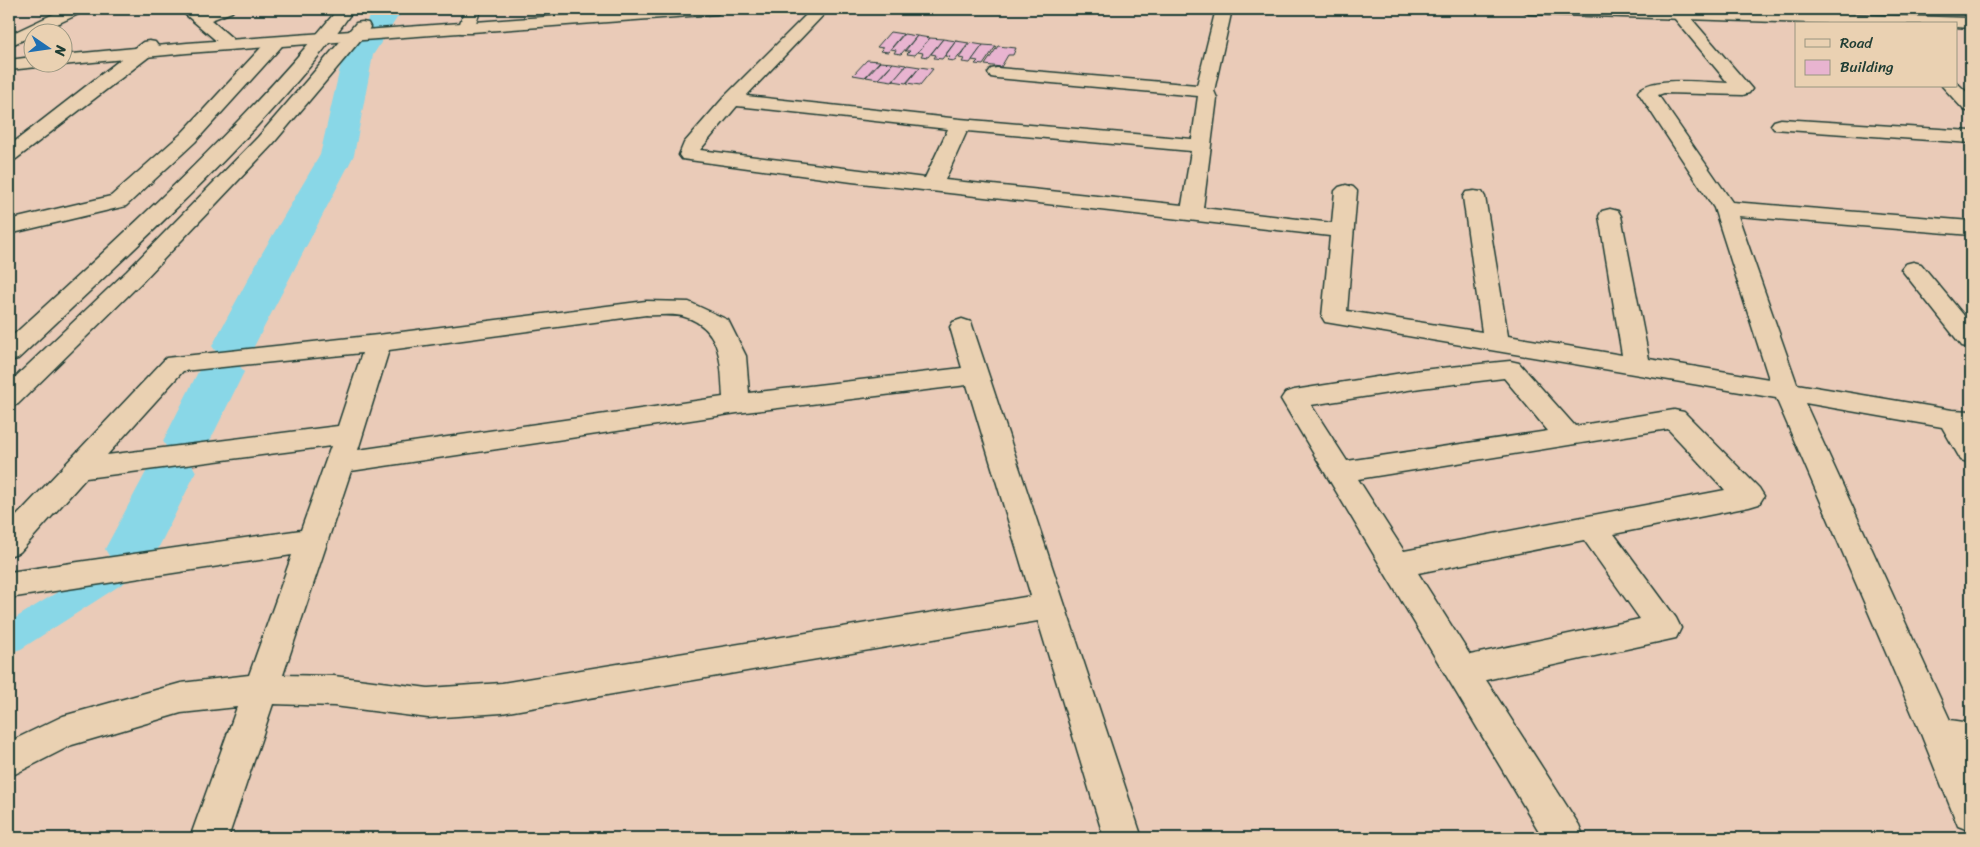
<svg xmlns="http://www.w3.org/2000/svg" width="1980" height="847" font-family="Sriracha,sans-serif">
<style>
.lines{fill:none;stroke-linecap:round;stroke-linejoin:round}
.canal{fill:#89d7e7;fill-rule:evenodd}
.river{fill:#89d7e7;fill-rule:evenodd}
.building{fill:#e8b4d0;stroke:#1f3d34}
.minor-casing{stroke:#1f3d34;stroke-width:3}
.secondary-casing{stroke:#1f3d34;stroke-width:3}
.minor{fill:#ead1b2;fill-rule:evenodd}
.secondary{fill:#ead1b2;fill-rule:evenodd}
</style>
<rect width="100%" height="100%" fill="#eacbb8"/>
<filter id="ink" filterUnits="userSpaceOnUse"><feTurbulence type="fractalNoise" baseFrequency=".02" numOctaves="2"/><feDisplacementMap in="SourceGraphic" scale="10" xChannelSelector="R" yChannelSelector="G"/><feConvolveMatrix kernelMatrix="1 2 1 2 8 2 1 2 1" color-interpolation-filters="sRGB"/></filter>
<g filter="url(#ink)">
<g class="lines">
<polygon class="canal" points="122,556 133,559 138,568 133,577 21,649 9,653 9,622 111,559"/>
<g class="river">
<polygon points="375,9 407,9 397,18 373,55 354,155 249,356 234,360 219,356 212,346 261,255 320,155 343,55"/>
<polygon points="221,357 237,362 244,372 204,453 187,458 170,453 163,441 198,372 205,362"/>
<polygon points="171,454 189,459 196,472 151,563 132,570 113,563 105,549 153,459"/>
</g>
</g>
<g class="building">
<polygon points="890,32 903,34 888,52 880,51 883,48 877,47"/>
<polygon points="904,34 917,36 901,54 894,53 896,50 891,49"/>
<polygon points="917,36 930,38 915,55 907,54 910,51 905,51"/>
<polygon points="930,38 943,39 928,57 921,56 923,53 918,52"/>
<polygon points="943,39 956,41 942,59 934,58 936,55 931,54"/>
<polygon points="956,41 969,43 955,61 947,60 950,57 945,56"/>
<polygon points="970,43 983,45 970,63 962,62 964,59 959,58"/>
<polygon points="983,45 996,46 983,65 975,64 978,61 972,60"/>
<polygon points="998,46 1016,48 1013,55 1008,55 1001,67 985,65"/>
<polygon points="867,60 880,61 865,77 853,75"/>
<polygon points="880,62 893,63 878,79 866,77"/>
<polygon points="893,63 906,65 892,81 879,79"/>
<polygon points="907,65 920,67 906,83 893,81"/>
<polygon points="920,67 933,69 920,85 907,83"/>
</g>
<g class="lines">
<defs>
<g id="minor">
<polygon points="64,9 85,9 83,12 40,32 32,32 32,36 9,46 9,35"/>
<polygon points="179,9 197,9 201,12 211,9 234,9 232,12 211,20 233,39 231,43 219,43"/>
<path d="M338,9H354C326,50 291,89 257,126C181,207 99,282 18,359L9,361V339C124,234 239,130 338,9Z"/>
<polygon points="465,9 481,9 472,33 460,33 458,29"/>
<path d="M812,9H829L746,96L960,119L1192,139L1198,96L997,78L991,77L988,73L991,69L997,68L1197,85L1216,9H1232L1214,91L1217,98L1203,208L1332,223L1335,191L1339,187L1346,185L1353,187L1357,191L1347,311L1482,332L1463,197L1466,192L1474,191L1482,192L1485,197L1508,336L1622,355L1599,216L1602,211L1610,209L1618,211L1621,216L1649,359L1769,379L1714,208L1638,92C1649,75 1709,83 1728,83L1670,13L1675,9L1684,10L1752,89L1749,93L1743,95L1664,93L1658,95L1732,202L1971,221V235L1738,216L1797,384L1952,410L1971,411V463L1961,460L1942,427L1805,403L1950,720L1971,723V755L1966,754L1971,768V831L1958,826L1921,734L1776,398L1325,322L1322,317L1330,236L852,182L682,159L679,155L684,143L725,96ZM737,106L948,129L925,178L700,150ZM967,131L1191,151L1182,205L945,180Z"/>
<polygon points="362,22 368,23 370,27 368,31 272,145 143,281 18,404 9,407 9,383 127,271 258,137 356,23"/>
<polygon points="275,38 281,39 284,43 281,47 195,142 126,206 9,234 9,220 111,196 181,134 269,39"/>
<polygon points="149,41 155,42 158,46 150,56 16,159 9,161 9,146 143,42"/>
<polygon points="1956,82 1971,96 1971,112 1964,110 1942,86 1956,86"/>
<polygon points="1781,119 1971,131 1971,143 1774,129 1771,125 1774,121"/>
<polygon points="1913,262 1921,264 1971,324 1971,348 1962,346 1901,269 1905,264"/>
<path d="M646,301L689,302L728,320L746,356L749,393L962,368L950,327L953,322L962,319L971,322L1142,838H1104L1038,621L502,713L428,718L334,706L273,704L228,838H190L237,707L181,713L72,745L9,777V742L63,716L181,683L249,675L292,555L9,598V572L301,530L331,446L86,478L20,552L9,556V524L166,358L378,335ZM646,315C658,316 674,313 685,317C722,328 721,364 723,397L358,450L389,350ZM362,353L338,426L107,455L183,371ZM967,385L1031,596L502,683L428,688L334,676L283,675L351,471L737,413Z"/>
<path d="M1510,361L1519,363L1575,426L1674,410L1684,412L1759,488L1764,496L1759,504L1749,507L1614,534L1676,618L1681,628L1676,638L1486,680L1579,825L1584,838H1543L1281,399L1285,393L1294,390L1421,370ZM1504,378L1548,431L1347,461L1311,405L1421,388ZM1668,429L1725,490L1404,551L1358,479ZM1584,540L1640,619L1470,655L1418,573Z"/>
</g>
<g id="secondary">
<polygon points="654,9 725,9 717,14 187,53 62,65 55,62 62,62 62,55 187,43"/>
<polygon points="1521,9 1675,9 1971,18 1971,28 1956,27 1956,24 1839,24 1529,14"/>
<polygon points="32,57 32,62 46,62 38,67 9,70 9,60"/>
</g>
</defs>
<use href="#minor" class="minor-casing"/>
<use href="#secondary" class="secondary-casing"/>
<use href="#minor" class="minor"/>
<use href="#secondary" class="secondary"/>
</g>
</g>
<rect width="1980" height="847" fill="none" stroke="#ead1b2" stroke-width="30"/>
<rect x="15" y="15" width="1950" height="817" fill="none" stroke="#1f3d34" stroke-width="2" filter="url(#ink)"/>
<rect x="1795" y="22" width="162" height="65" fill="#ead1b2" stroke="#999680"/>
<rect x="1805" y="39" width="25" height="8" fill="#ead1b2" stroke="#999680"/>
<text x="1840" y="48" font-size="15" fill="#1f3d34">Road</text>
<rect x="1805" y="60" width="25" height="15" fill="#e8b4d0" stroke="#999680"/>
<text x="1840" y="72" font-size="15" fill="#1f3d34">Building</text>
<g transform="translate(48 48) rotate(103)"><circle r="24" fill="#ead1b2" stroke="#999680"/>
<path d="M0-4L9 19L0 12L-9 19Z" fill="#1f6fb2"/>
<text y="-8" font-size="14" font-weight="bold" text-anchor="middle" fill="#1f3d34">N</text>
</g>
</svg>
